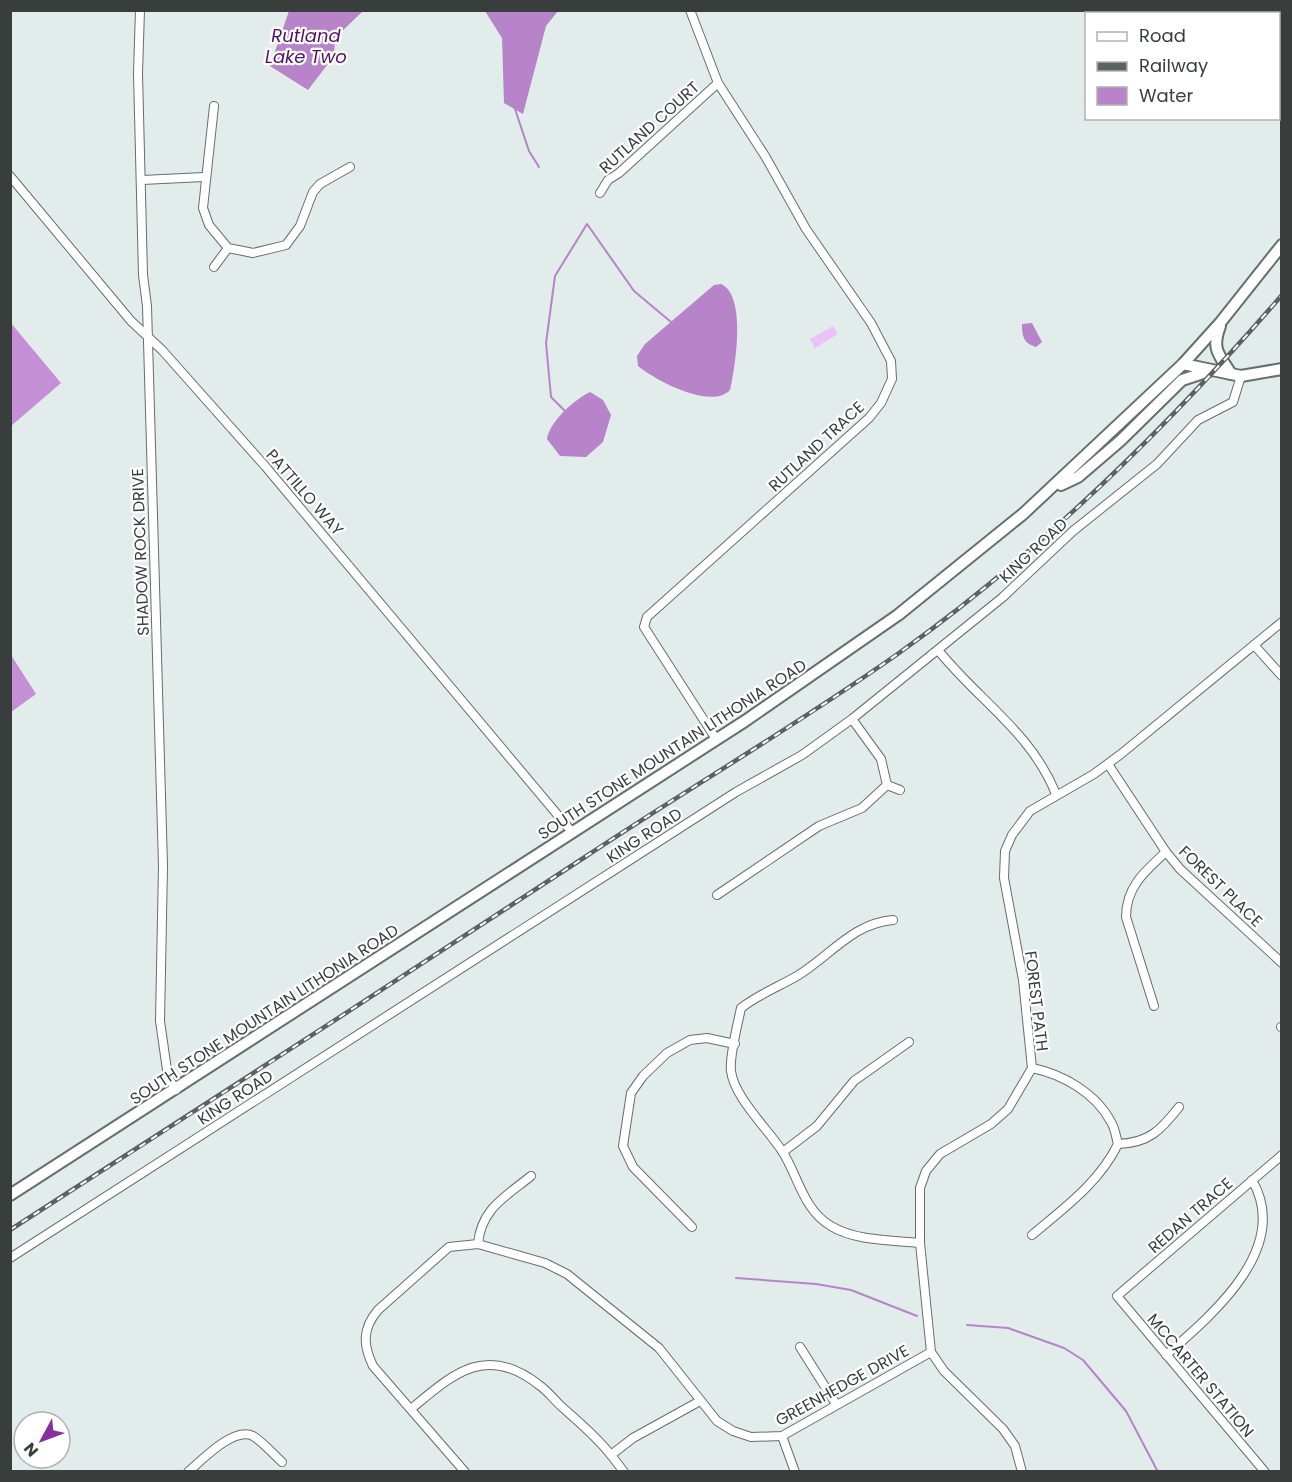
<svg xmlns="http://www.w3.org/2000/svg" width="1292" height="1482" font-family="Poppins,sans-serif">
<style>
.green{fill:#e9c2f7}
.forest{fill:#c48fd6}
.water{fill:#b783c9}
.lines{fill:none;stroke-linecap:round;stroke-linejoin:round}
.stream{stroke:#b783c9;stroke-width:2}
.minor-casing{stroke:#656f6e;stroke-width:10}
.secondary-casing{stroke:#656f6e;stroke-width:14}
.minor{stroke:#fff;stroke-width:8}
.secondary{stroke:#fff;stroke-width:10}
.rail-casing{stroke:#5b6261;stroke-width:4.5}
.rail{stroke:#fff;stroke-width:2;stroke-dasharray:7;stroke-linecap:butt}
.labels{text-anchor:middle;stroke-width:4.5;stroke-linejoin:round;paint-order:stroke}
.street-label{font-size:16px;fill:#393e3d;stroke:#fff}
.water-label{font-size:18px;font-style:italic;fill:#531066;stroke:#fff}
</style>
<rect width="100%" height="100%" fill="#e1eceb"/>
<polygon class="green" points="833,326 838,334 815,348 810,339"/>
<g class="forest">
<polygon points="10,322 61,383 11,426 10,426"/>
<polygon points="11,655 36,694 11,712 10,712"/>
</g>
<g class="water">
<polygon points="289,11 363,11 335,38 334,56 308,90 270,66"/>
<polygon points="485,11 558,11 546,26 523,114 504,103 502,38"/>
<path d="M721,284C747,296 735,367 730,390C712,410 656,381 638,366L637,356L645,344L714,285Z"/>
<path d="M1032,323L1042,342L1036,347C1023,343 1022,336 1022,324Z"/>
<path d="M590,392L603,400L611,415L603,442L586,457L560,456L547,439C549,422 575,399 590,392Z"/>
</g>
<g class="lines">
<g class="stream">
<polyline points="514,106 529,151 539,167"/>
<polyline points="566,412 551,397 546,343 555,276 587,224 634,291 671,322"/>
<polyline points="736,1278 816,1284 851,1290 917,1316"/>
<polyline points="967,1325 1008,1328 1064,1348 1083,1360 1126,1411 1158,1472"/>
</g>
<defs>
<g id="minor">
<polyline points="140,10 138,73 143,275 147,306 163,866 160,1021 168,1077 176,1090"/>
<polyline points="690,10 718,83 765,156 806,229 871,323 891,361 892,379 881,403 869,418 647,617 644,627 716,739"/>
<polyline points="1227,10 1230,14"/>
<polyline points="1278,73 1282,77"/>
<polyline points="214,106 203,208 209,225 228,248 253,253 286,245 300,226 313,192 320,184 350,167"/>
<polyline points="10,176 131,321 162,350 265,466 572,832"/>
<polyline points="142,180 204,177"/>
<polyline points="600,193 608,180 619,173 718,83"/>
<polyline points="214,267 228,248"/>
<polyline points="1254,645 1282,676"/>
<path d="M938,650C979,701 1031,732 1056,794"/>
<polyline points="852,719 881,759 887,785"/>
<polyline points="1108,764 1166,852 1180,869 1282,963"/>
<polyline points="887,785 900,790"/>
<polyline points="717,895 819,826 862,808 887,785"/>
<path d="M893,920C853,923 830,956 797,976C778,987 759,994 741,1008C738,1023 729,1057 731,1071C734,1097 767,1128 782,1151C798,1175 803,1210 831,1226C855,1241 892,1240 920,1243"/>
<path d="M1154,1006L1126,917C1126,887 1145,871 1166,852"/>
<polyline points="1281,1027 1282,1027"/>
<path d="M1118,1144C1149,1143 1161,1130 1179,1107"/>
<polyline points="783,1152 817,1126 854,1081 909,1042"/>
<polyline points="692,1227 633,1167 623,1146 631,1093 643,1076 667,1053 690,1040 707,1038 735,1044"/>
<path d="M1032,1235C1064,1208 1099,1183 1118,1144C1116,1137 1115,1128 1111,1122C1096,1093 1062,1074 1032,1068"/>
<path d="M478,1244C481,1209 505,1197 531,1176"/>
<polyline points="10,1258 736,792 802,755 852,719 1003,597 1073,531 1157,464 1198,420 1233,402 1241,376"/>
<polyline points="800,1347 836,1404"/>
<path d="M1166,1355C1212,1315 1292,1248 1252,1180"/>
<path d="M411,1409C453,1374 486,1343 539,1385C548,1391 554,1400 562,1407C580,1423 596,1436 611,1455L633,1438L700,1401"/>
<polyline points="782,1436 795,1472"/>
<polyline points="611,1455 624,1472"/>
<path d="M188,1472C202,1460 234,1426 253,1436C263,1442 273,1454 282,1462"/>
<path d="M465,1472L373,1366C363,1345 362,1329 378,1310L449,1247L478,1244L545,1263L567,1274L659,1348L717,1421L733,1431L751,1437L782,1436L931,1352"/>
<polyline points="1022,1472 1015,1446 1003,1429 944,1371 931,1352 920,1243 920,1188 926,1171 940,1154 991,1124 1008,1109 1032,1068 1023,980 1004,878 1005,851 1012,835 1030,811 1094,774 1121,754 1282,622"/>
<polyline points="1265,1472 1117,1296 1282,1155"/>
</g>
<g id="secondary">
<path d="M1220,326C1211,350 1219,354 1231,374"/>
<polyline points="1183,364 1241,376 1282,369"/>
<polyline points="1061,485 1078,477 1120,441 1182,380 1209,371"/>
<polyline points="10,1195 745,721 898,615 1023,514 1183,364 1220,323 1282,245"/>
</g>
</defs>
<use href="#minor" class="minor-casing"/>
<use href="#secondary" class="secondary-casing"/>
<use href="#minor" class="minor"/>
<use href="#secondary" class="secondary"/>
<defs>
<path id="rail" d="M10,1230C202,1107 394,982 585,857C689,788 797,725 899,653C1042,551 1167,428 1282,295"/>
</defs>
<use href="#rail" class="rail-casing"/>
<use href="#rail" class="rail"/>
</g>
<g class="labels">
<g class="street-label">
<text transform="translate(649 127) rotate(-42)" y="6">RUTLAND COURT</text>
<text transform="translate(816 446) rotate(-43)" y="6">RUTLAND TRACE</text>
<text transform="translate(305 492) rotate(49)" y="6">PATTILLO WAY</text>
<text transform="translate(1033 550) rotate(-43)" y="6">KING ROAD</text>
<text transform="translate(140 552) rotate(-92)" y="6">SHADOW ROCK DRIVE</text>
<text transform="translate(672 749) rotate(-33)" y="6">SOUTH STONE MOUNTAIN LITHONIA ROAD</text>
<text transform="translate(644 835) rotate(-33)" y="6">KING ROAD</text>
<text transform="translate(1221 886) rotate(44)" y="6">FOREST PLACE</text>
<text transform="translate(1037 1001) rotate(83)" y="6">FOREST PATH</text>
<text transform="translate(264 1014) rotate(-33)" y="6">SOUTH STONE MOUNTAIN LITHONIA ROAD</text>
<text transform="translate(235 1097) rotate(-33)" y="6">KING ROAD</text>
<text transform="translate(1190 1215) rotate(-41)" y="6">REDAN TRACE</text>
<text transform="translate(1201 1375) rotate(50)" y="6">MCCARTER STATION</text>
<text transform="translate(842 1385) rotate(-29)" y="6">GREENHEDGE DRIVE</text>
</g>
<g class="water-label">
<text x="306" y="42">Rutland<tspan x="306" dy="21">Lake Two</tspan></text>
</g>
</g>
<rect width="1292" height="1482" fill="none" stroke="#393e3d" stroke-width="24"/>
<rect x="1085" y="12" width="195" height="108" fill="#ffffff" stroke="#b0b2b1" stroke-width="1.5"/>
<rect x="1097" y="32" width="30" height="9" fill="#ffffff" stroke="#b0b2b1" stroke-width="1.5"/>
<text x="1139" y="42" font-size="18" fill="#393e3d">Road</text>
<rect x="1097" y="62" width="30" height="9" fill="#5b6261" stroke="#b0b2b1" stroke-width="1.5"/>
<text x="1139" y="72" font-size="18" fill="#393e3d">Railway</text>
<rect x="1097" y="87" width="30" height="18" fill="#b783c9" stroke="#b0b2b1" stroke-width="1.5"/>
<text x="1139" y="102" font-size="18" fill="#393e3d">Water</text>
<g transform="translate(42 1440) rotate(229)"><circle r="28" fill="#ffffff" stroke="#b0b2b1" stroke-width="1.5"/>
<path d="M0-4.5L10 22L0 15L-10 22Z" fill="#85309e"/>
<text y="-9" font-size="16" font-weight="bold" text-anchor="middle" fill="#393e3d">N</text>
</g>
</svg>
